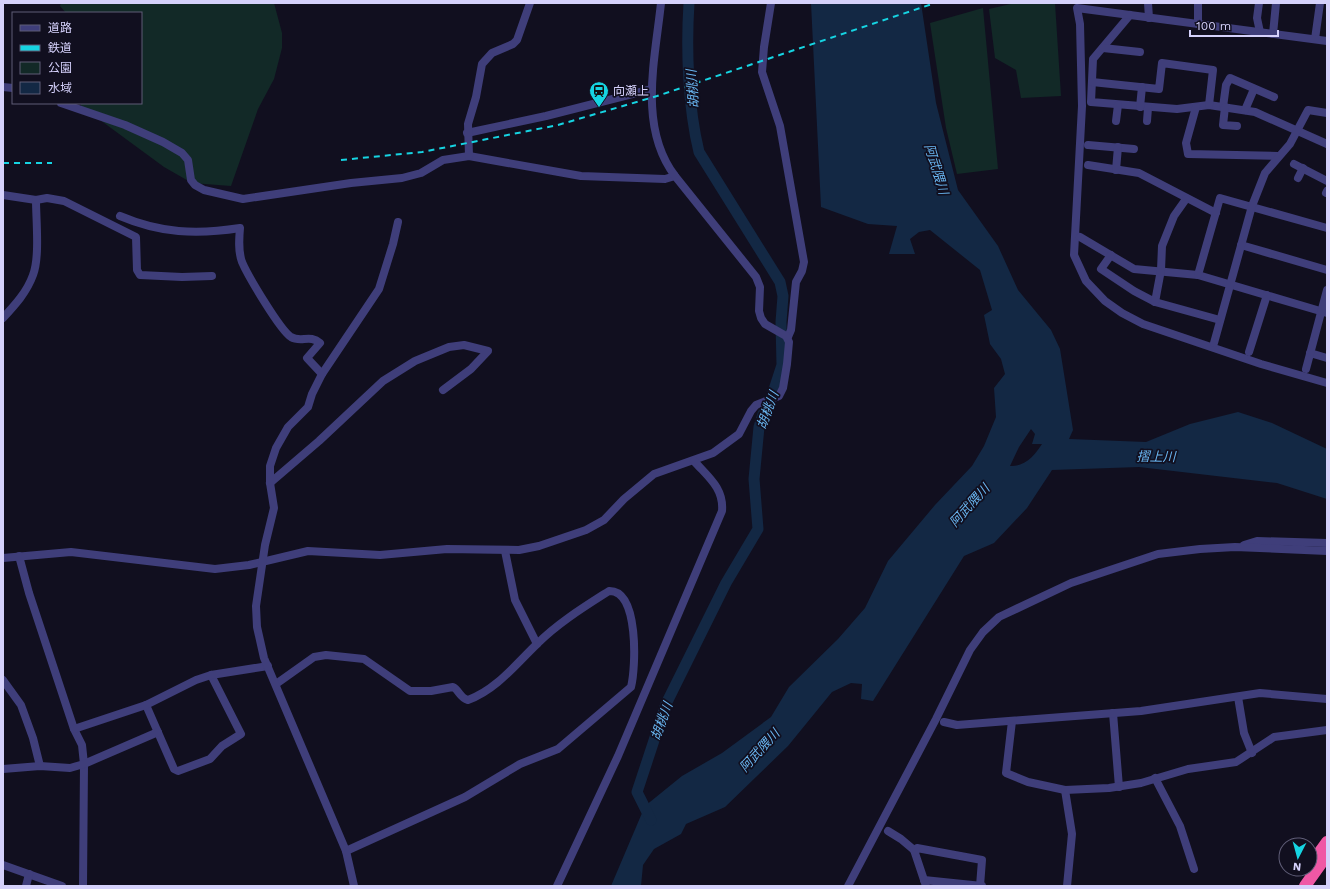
<svg xmlns="http://www.w3.org/2000/svg" width="1330" height="889" font-family="'Work Sans','Noto Sans JP',sans-serif">
<style>
.green{fill:#122927}
.water{fill:#132844;fill-rule:evenodd}
.lines{fill:none;stroke-linecap:round;stroke-linejoin:round}
.river{stroke:#132844;stroke-width:11}
.minor{stroke:#3f3e7a;stroke-width:8}
.highway{stroke:#ef58a5;stroke-width:12}
.rail{stroke:#16d4e2;stroke-width:2;stroke-dasharray:6 5;stroke-linecap:butt}
.labels{text-anchor:middle;stroke-width:3.5;stroke-linejoin:round;paint-order:stroke}
.poi-label{font-size:12px;fill:#d5d1fb;stroke:#110f1f;text-anchor:start}
.water-label{font-size:13px;font-style:italic;fill:#69b6f1;stroke:#110f1f}
</style>
<rect width="100%" height="100%" fill="#110f1f"/>
<g class="green">
<polygon points="61,3 274,3 282,33 282,48 274,79 258,109 231,186 192,183 164,167 81,106 81,103 141,103 141,13 66,13 60,6"/>
<polygon points="1015,3 1055,3 1061,96 1021,98 1016,70 995,58 989,9"/>
<polygon points="983,8 998,169 957,174 946,128 930,23"/>
</g>
<path class="water" d="M811,3H921L936,103L958,190L998,246L1018,290L1051,330L1060,349L1073,430L1069,439L1146,442L1190,424L1238,412L1272,423L1327,449V499L1277,483L1139,467L1052,470L1027,508L994,543L964,556L873,701L861,699L862,684L851,683L832,692L788,746L725,807L686,824L681,834L654,849L643,865L641,886H611L645,806L682,776L722,753L771,717L789,687L838,639L865,608L888,561L935,505L972,466L984,446L996,417L994,388L1005,374L1001,359L990,344L984,315L992,310L980,270L930,230L919,232L910,239L915,254H889L897,226L868,224L821,207ZM1031,429L1035,434L1032,444H1042C1035,455 1025,467 1010,466L1019,447Z"/>
<g class="lines">
<path class="river" d="M651,820L637,792L666,704L726,583L758,529L754,479L759,427L763,414L769,405L782,365L781,322L783,296L780,282L699,152C688,107 686,49 689,3"/>
<g class="minor">
<polyline points="771,3 764,47 762,72 780,126 804,262 802,271 796,282 791,330 788,337"/>
<polyline points="1148,3 1149,18"/>
<polyline points="1198,3 1198,24"/>
<polyline points="1259,3 1257,18 1260,32"/>
<polyline points="1130,15 1093,59 1091,102 1177,109 1209,105 1255,112 1327,144"/>
<polyline points="1273,34 1276,3"/>
<polyline points="1315,39 1320,3"/>
<polyline points="1327,41 1077,8 1080,24 1082,106 1074,255 1086,281 1105,301 1122,313 1143,324 1261,364 1327,383"/>
<polyline points="1103,48 1140,52"/>
<polyline points="1092,82 1159,89 1162,63 1213,70 1209,105"/>
<polyline points="3,87 13,88"/>
<polyline points="61,103 125,125 163,142 182,153 188,160 191,180 195,185 204,190 243,199 351,183 402,178 421,173 443,160 469,156 581,176 665,179 675,176"/>
<polyline points="1140,107 1142,87"/>
<polyline points="1196,107 1186,143 1188,154 1278,156"/>
<polyline points="1223,107 1226,85 1230,78 1274,97"/>
<polyline points="1225,107 1223,125 1237,126"/>
<polyline points="1245,110 1254,89"/>
<polyline points="1116,121 1118,105"/>
<polyline points="1147,121 1148,108"/>
<polyline points="467,133 546,116 652,89"/>
<polyline points="1088,145 1134,149"/>
<polyline points="469,156 468,124 476,97 482,64 492,53 513,44 517,40 530,3"/>
<polyline points="1294,164 1327,181"/>
<polyline points="1088,165 1139,173 1216,213"/>
<polyline points="1116,170 1118,147"/>
<polyline points="1298,178 1303,168"/>
<polyline points="1326,193 1327,191"/>
<polyline points="3,195 36,200 47,198 64,201 136,237 137,270 140,275 182,277 212,276"/>
<path d="M120,216C160,233 196,235 240,228C239,239 238,251 242,262C248,276 280,330 291,337C301,343 310,334 320,343L307,358L322,374"/>
<polyline points="1080,237 1134,269 1198,275 1327,313"/>
<polyline points="1241,245 1327,270"/>
<polyline points="1111,255 1101,269 1134,291 1155,302 1220,320"/>
<polyline points="1198,275 1220,198 1327,228"/>
<polyline points="1155,302 1161,270 1162,246 1174,216 1186,199"/>
<path d="M3,318C15,305 27,292 33,275C40,257 36,220 36,200"/>
<polyline points="1214,343 1252,206 1265,173 1290,144 1308,110 1327,113"/>
<polyline points="1249,352 1267,295"/>
<polyline points="1310,353 1327,358"/>
<polyline points="1306,369 1327,290"/>
<polyline points="270,483 319,441 383,381 415,361 449,347 464,345 488,351 471,369 443,390"/>
<polyline points="1244,545 1257,541 1327,543"/>
<polyline points="505,551 515,600 537,644"/>
<polyline points="19,556 29,593 74,729 82,745 84,764 83,886"/>
<path d="M3,558L71,552L215,569L249,565L308,551L380,555L447,549L519,550L539,546L586,530L604,520L624,499L654,474L713,453L739,434L751,411L756,405L779,396L783,388L787,364L789,342L786,336L765,324L761,318L759,311L760,287L756,277L675,176C638,127 655,60 661,3"/>
<polyline points="3,680 21,705 33,738 40,766"/>
<path d="M276,684L314,657L326,655L364,659L410,691H431L453,687C459,690 460,698 468,700C496,690 516,664 537,644C558,623 584,607 609,591C639,590 636,667 631,687L558,749L520,764L465,797L346,851"/>
<polyline points="1238,697 1244,733 1252,753"/>
<polyline points="146,705 174,769 178,771 210,759 222,746 241,734 211,675"/>
<polyline points="1113,713 1119,787"/>
<polyline points="1012,721 1006,773 1028,782 1065,790 1109,788 1141,783 1188,769 1236,762 1274,737 1327,730"/>
<polyline points="944,722 957,725 1141,711 1260,693 1327,699"/>
<polyline points="74,729 146,705 196,680 211,675 268,666"/>
<polyline points="3,769 40,766 70,768 84,764 158,732"/>
<polyline points="1155,778 1180,826 1194,869"/>
<polyline points="1065,790 1072,834 1067,886"/>
<polyline points="888,831 901,839 914,850"/>
<polyline points="3,865 62,886"/>
<polyline points="924,880 982,886"/>
<polyline points="26,886 29,874"/>
<polyline points="354,886 346,851 264,658 257,627 256,606 265,545 274,508 270,483 270,466 276,448 288,427 308,407 312,394 322,374 379,289 393,244 398,222"/>
<path d="M557,886L618,756L722,511C724,488 708,477 694,461"/>
<polyline points="848,886 936,719 970,650 983,632 999,617 1071,583 1158,554 1200,549 1235,547 1327,551"/>
<polyline points="926,886 914,850 917,848 982,860 980,886"/>
</g>
<g class="highway">
<polyline points="1314,860 1327,842"/>
<polyline points="1305,886 1327,855"/>
</g>
<g class="rail">
<polyline points="341,160 422,152 558,125 657,96 935,3"/>
<polyline points="3,163 52,163"/>
</g>
</g>
<defs>
<symbol id="station-pin" viewBox="-11 -11 22 30"><path d="M0 17L-7.5 6A9.5 9.5 0 1 1 7.5 6Z" fill="#16d4e2" stroke="#110f1f"/><path d="M-3-6H3Q5-6 5-4V2Q5 4 3 4L4.5 6H3L1.5 4h-3L-3 6H-4.5L-3 4Q-5 4-5 2V-4Q-5-6-3-6ZM-3.5-4v3h7v-3ZM-3.5 1v1.5H-2V1ZM2 1v1.5H3.5V1Z" fill="#111"/></symbol>
</defs>
<g fill-rule="evenodd">
<use href="#station-pin" x="588" y="80" width="22" height="30"/>
</g>
<g class="labels">
<g class="poi-label">
<text x="613" y="95">向瀬上</text>
</g>
<g class="water-label">
<text transform="translate(692 89) rotate(-94)" y="5">胡桃川</text>
<text transform="translate(937 169) rotate(73)" y="5">阿武隈川</text>
<text transform="translate(767 410) rotate(-70)" y="5">胡桃川</text>
<text transform="translate(1156 456) rotate(1)" y="5">摺上川</text>
<text transform="translate(969 505) rotate(-48)" y="5">阿武隈川</text>
<text transform="translate(661 721) rotate(-70)" y="5">胡桃川</text>
<text transform="translate(759 750) rotate(-48)" y="5">阿武隈川</text>
</g>
</g>
<rect width="1330" height="889" fill="none" stroke="#d5d1fb" stroke-width="8"/>
<rect x="12" y="12" width="130" height="92" fill="#110f1f" stroke="#5f5d77"/>
<rect x="20" y="25" width="20" height="6" fill="#3f3e7a" stroke="#5f5d77"/>
<text x="48" y="32" font-size="12" fill="#d5d1fb">道路</text>
<rect x="20" y="45" width="20" height="6" fill="#16d4e2" stroke="#5f5d77"/>
<text x="48" y="52" font-size="12" fill="#d5d1fb">鉄道</text>
<rect x="20" y="62" width="20" height="12" fill="#122927" stroke="#5f5d77"/>
<text x="48" y="72" font-size="12" fill="#d5d1fb">公園</text>
<rect x="20" y="82" width="20" height="12" fill="#132844" stroke="#5f5d77"/>
<text x="48" y="92" font-size="12" fill="#d5d1fb">水域</text>
<g transform="translate(1298 857) rotate(186)"><circle r="19" fill="#110f1f" stroke="#5f5d77"/>
<path d="M0-3L7 15L0 10L-7 15Z" fill="#16d4e2"/>
<text y="-6" font-size="11" font-weight="bold" text-anchor="middle" fill="#d5d1fb">N</text>
</g>
<path d="M1190 30v6h88v-6" fill="none" stroke="#d5d1fb" stroke-width="2"/>
<text x="1196" y="30" font-size="12" fill="#d5d1fb" stroke="#110f1f" stroke-width="3" paint-order="stroke">100 m</text>
</svg>
